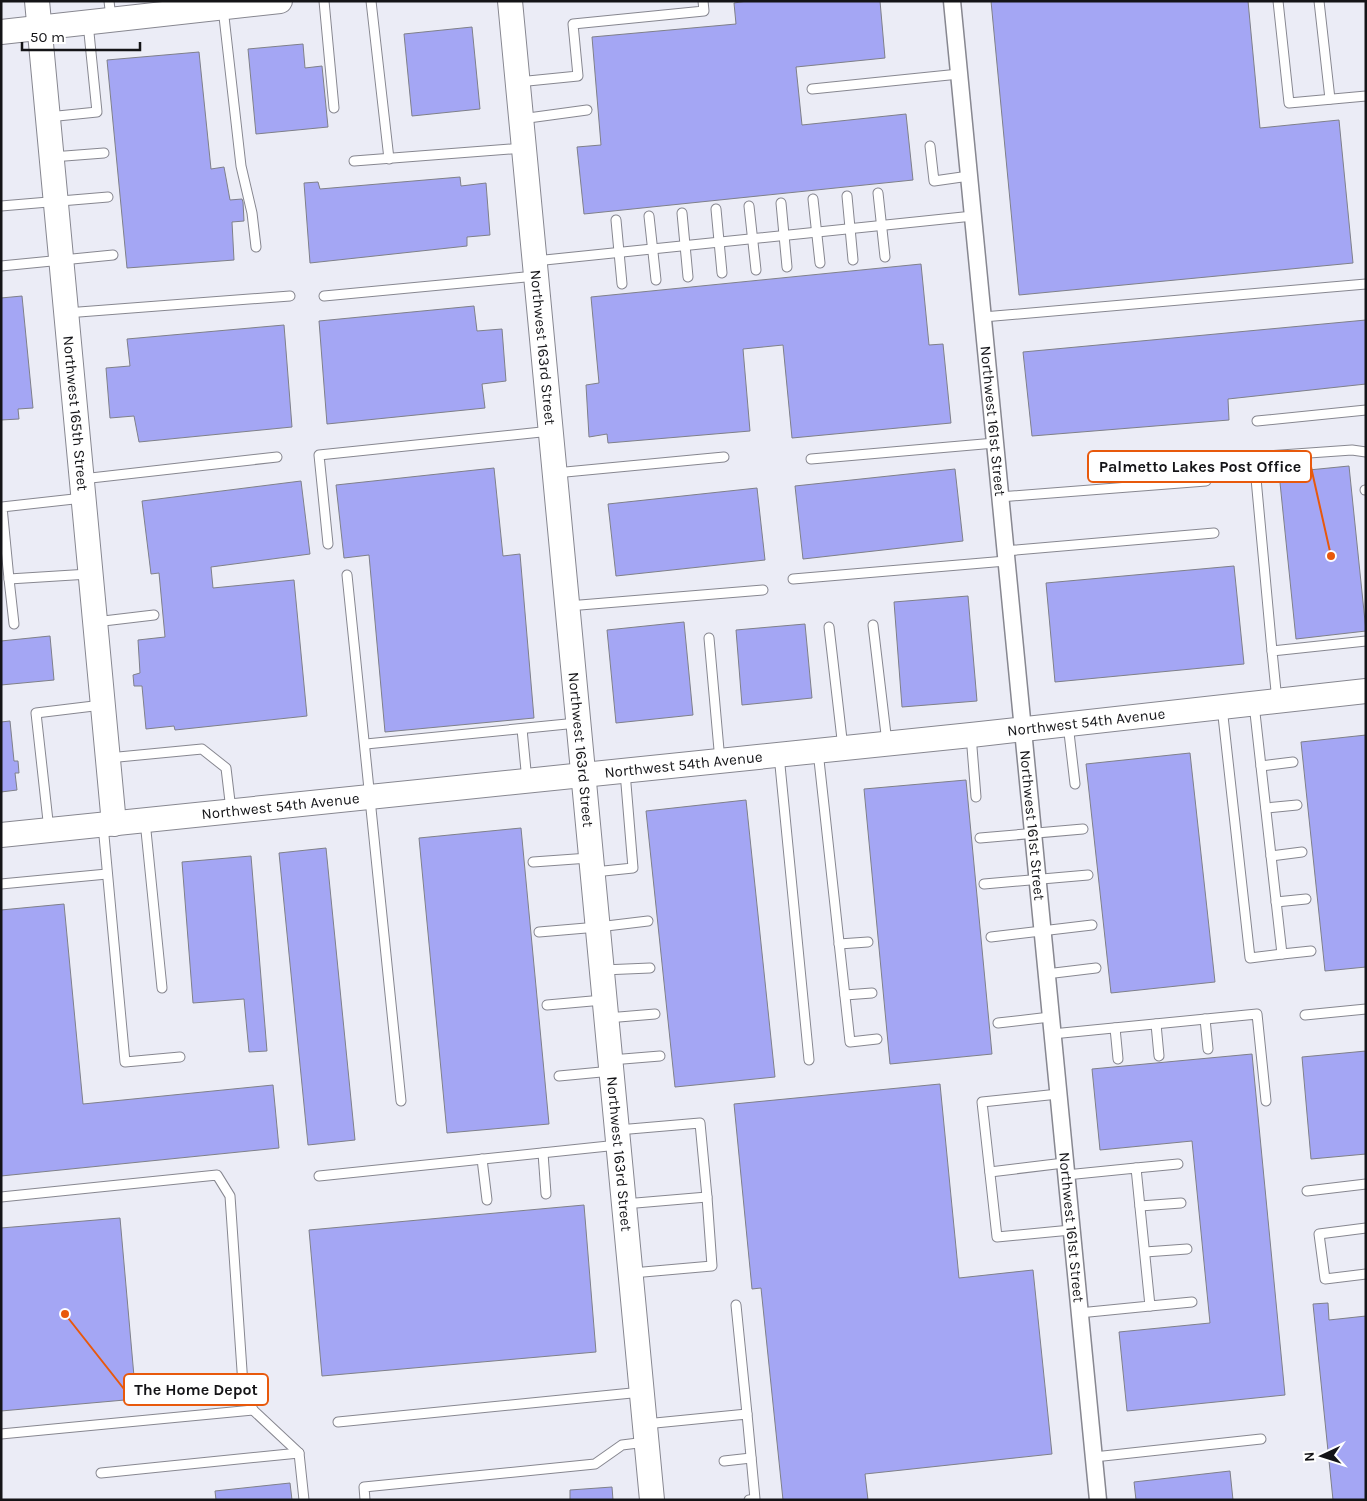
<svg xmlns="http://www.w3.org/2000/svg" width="1367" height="1501" font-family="Karla,sans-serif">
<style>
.building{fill:#a4a6f4;stroke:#7f8089}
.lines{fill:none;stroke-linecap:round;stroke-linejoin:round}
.lane-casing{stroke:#878790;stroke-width:11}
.street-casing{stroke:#878790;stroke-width:19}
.secondary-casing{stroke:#878790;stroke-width:26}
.lane{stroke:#fff;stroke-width:9}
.street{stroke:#fff;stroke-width:16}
.secondary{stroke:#fff;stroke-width:24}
.labels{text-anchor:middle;stroke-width:4;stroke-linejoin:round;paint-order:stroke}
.street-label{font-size:15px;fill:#141417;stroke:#fff}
.leader{fill:none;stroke:#e8590c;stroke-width:2}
.callout-dot{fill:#e8590c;stroke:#fff;stroke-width:2}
.callout{fill:#fff;stroke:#e8590c;stroke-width:2}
.callout-label{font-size:16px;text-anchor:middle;font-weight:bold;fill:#141417}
</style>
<rect width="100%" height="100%" fill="#ebecf6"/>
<g class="building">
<polygon points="747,1 880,1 885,58 796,67 802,125 906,114 913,180 584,214 577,147 601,145 592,37 736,24 734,3"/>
<polygon points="991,1 1248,1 1260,128 1339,120 1353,263 1019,295"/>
<polygon points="472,27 480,109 412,116 404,34"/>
<polygon points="303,44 305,68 322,66 328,127 256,134 248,49"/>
<polygon points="199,52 211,169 224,167 230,200 242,199 243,202 244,221 232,222 234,260 127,268 107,60"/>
<polygon points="460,177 461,186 486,183 490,235 467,237 467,246 310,263 304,183 318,182 320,189"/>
<polygon points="921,264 929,345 943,344 951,423 792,438 783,345 743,349 750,431 608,443 607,434 589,437 586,385 599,383 591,297"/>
<polygon points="22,296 33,408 18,409 19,419 1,420 1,298"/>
<polygon points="474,306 477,331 502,329 506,381 482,384 485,408 327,424 319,321"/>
<polygon points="1366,320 1366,384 1228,399 1229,420 1032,436 1023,352"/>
<polygon points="284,325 292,427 139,442 134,416 110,418 106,368 130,366 127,339"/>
<polygon points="1349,466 1366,631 1296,639 1279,473"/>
<polygon points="494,468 503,556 520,554 534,718 385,732 369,555 344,558 336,485"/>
<polygon points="955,469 963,541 803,559 795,486"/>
<polygon points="301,481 310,554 211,567 213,588 294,580 307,716 175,730 174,726 146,729 142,686 134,686 133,675 140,673 138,640 165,637 159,573 151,574 142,501"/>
<polygon points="757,488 765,560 616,576 608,504"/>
<polygon points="1234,566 1244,664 1055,682 1046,583"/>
<polygon points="968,596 977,701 902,707 894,602"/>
<polygon points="684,622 693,715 616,723 607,630"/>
<polygon points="805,624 812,698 742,705 736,630"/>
<polygon points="50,636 54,680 1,685 1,641"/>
<polygon points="10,721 14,761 18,761 19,773 15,773 17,790 1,792 1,722"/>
<polygon points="1366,735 1366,967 1325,971 1301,742"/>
<polygon points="1190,753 1215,982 1111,993 1086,764"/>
<polygon points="966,780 992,1054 890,1064 864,789"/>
<polygon points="746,800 775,1077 675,1087 646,811"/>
<polygon points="521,828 549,1124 447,1133 419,838"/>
<polygon points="326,848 355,1140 308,1145 279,853"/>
<polygon points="251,856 267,1051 249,1052 244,999 193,1003 182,862"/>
<polygon points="64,904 83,1104 273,1085 279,1148 1,1176 1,910"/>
<polygon points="1366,1051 1366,1154 1311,1159 1302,1057"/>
<polygon points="1252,1054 1285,1395 1127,1411 1119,1332 1210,1323 1192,1141 1100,1150 1092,1069"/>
<polygon points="940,1084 959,1278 1033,1270 1052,1454 865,1474 868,1500 783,1500 761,1288 752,1289 734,1104"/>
<polygon points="584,1205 596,1352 322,1376 309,1230"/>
<polygon points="120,1218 136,1399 1,1411 1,1228"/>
<polygon points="1328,1303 1329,1320 1366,1316 1366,1500 1333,1500 1313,1304"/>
<polygon points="1230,1471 1233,1500 1136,1500 1134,1482"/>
<polygon points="290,1483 292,1500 216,1500 215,1491"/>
<polygon points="612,1487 613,1500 570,1500 570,1490"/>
</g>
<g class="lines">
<defs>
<g id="lane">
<polyline points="109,1 111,18"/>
<polyline points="324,1 334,108"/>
<polyline points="371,1 389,159"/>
<polyline points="1278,1 1289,103 1366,96"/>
<polyline points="1319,1 1330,99"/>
<polyline points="223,8 241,166 252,213 256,247"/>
<polyline points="518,82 578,76 573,24 704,11 703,1"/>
<polyline points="812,89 959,74"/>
<polyline points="48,117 97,112 88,23"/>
<polyline points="521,119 587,110"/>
<polyline points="930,146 934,181 969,176"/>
<polyline points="52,157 104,153"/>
<polyline points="354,161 524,148"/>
<polyline points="878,193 885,257"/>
<polyline points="847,196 853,260"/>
<polyline points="813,199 820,263"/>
<polyline points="781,203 787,267"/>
<polyline points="1,206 108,197"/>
<polyline points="749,206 756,270"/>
<polyline points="716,209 722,273"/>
<polyline points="682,213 688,277"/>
<polyline points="649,216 656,280"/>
<polyline points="616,220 622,284"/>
<polyline points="535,261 973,216"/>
<polyline points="1,266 113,255"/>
<polyline points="324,296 536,276"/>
<polyline points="66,313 290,296"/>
<polyline points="983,317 1366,284"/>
<polyline points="1257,421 1366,410"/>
<polyline points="811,459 995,443"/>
<polyline points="555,473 724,457"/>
<polyline points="82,479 277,457"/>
<polyline points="1365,490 1366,490"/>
<polyline points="1000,497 1206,481"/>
<polyline points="83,498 2,507 9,579 89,574"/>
<polyline points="328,544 319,455 551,431"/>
<polyline points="1005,551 1214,533"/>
<polyline points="347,575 401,1101"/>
<polyline points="9,579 14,624"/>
<polyline points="793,579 1006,561"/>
<polyline points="568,606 763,590"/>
<polyline points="95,622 154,615"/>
<polyline points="873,625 887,743"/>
<polyline points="829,627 843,748"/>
<polyline points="709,638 720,761"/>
<polyline points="1272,651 1254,457 1352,450 1366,452"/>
<polyline points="1277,701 1272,651 1366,641"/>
<polyline points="1254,704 1282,954 1311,951"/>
<polyline points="1222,707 1250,958 1282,954"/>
<polyline points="1068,724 1075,784"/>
<polyline points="522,729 527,781"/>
<polyline points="971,735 976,797"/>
<polyline points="366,744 577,723"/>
<polyline points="818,751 850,1042 877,1039"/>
<polyline points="779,755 809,1060"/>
<polyline points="108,758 202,749 226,768 231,810"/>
<polyline points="1261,766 1293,762"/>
<polyline points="1266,808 1297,805"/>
<polyline points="145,821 162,988"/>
<polyline points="103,825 125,1062 180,1057"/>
<polyline points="49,830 36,713 102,705"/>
<polyline points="980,838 1083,829"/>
<polyline points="1271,856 1302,852"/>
<polyline points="533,862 589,858"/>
<polyline points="594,872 633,868 625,772"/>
<polyline points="1,884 107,874"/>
<polyline points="984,884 1088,875"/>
<polyline points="1276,902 1306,899"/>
<polyline points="539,932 598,927 648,921"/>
<polyline points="991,937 1092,925"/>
<polyline points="839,944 868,942"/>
<polyline points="603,970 650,968"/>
<polyline points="1046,974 1096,968"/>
<polyline points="845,995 872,993"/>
<polyline points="547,1005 603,1000"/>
<polyline points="1305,1015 1366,1009"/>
<polyline points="607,1018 655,1014"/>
<polyline points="1205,1019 1208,1049"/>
<polyline points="998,1023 1050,1017"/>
<polyline points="1156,1024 1159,1056"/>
<polyline points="1115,1028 1118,1059"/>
<polyline points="1052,1034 1257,1014 1266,1101"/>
<polyline points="611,1060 660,1056"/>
<polyline points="559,1076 612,1071"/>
<polyline points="1058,1094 982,1102 997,1237 1071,1230"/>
<polyline points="618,1130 700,1123 707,1197 624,1204"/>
<polyline points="543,1153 546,1194"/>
<polyline points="482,1159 487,1200"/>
<polyline points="1136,1168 1178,1164"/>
<polyline points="990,1172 1064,1163"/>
<polyline points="1066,1175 1136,1168 1150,1306 1079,1313"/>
<polyline points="319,1176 618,1145"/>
<polyline points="1307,1191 1366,1184"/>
<polyline points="1,1197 217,1175 230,1196 243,1385 253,1410 299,1453 304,1500"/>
<polyline points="1140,1206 1181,1203"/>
<polyline points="1366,1228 1319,1234 1325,1279 1366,1274"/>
<polyline points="1145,1252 1187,1249"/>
<polyline points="632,1273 712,1266 707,1197"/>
<polyline points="736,1305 747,1414"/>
<polyline points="1150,1306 1192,1302"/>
<polyline points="338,1422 642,1392"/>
<polyline points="645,1424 747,1414 755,1499 749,1500"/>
<polyline points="1,1434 253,1410"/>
<polyline points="1094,1457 1261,1439"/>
<polyline points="724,1461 751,1458"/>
<polyline points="101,1473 299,1453"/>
<polyline points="365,1500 364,1487 595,1464 622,1445 646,1442"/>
</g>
<g id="street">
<path id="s1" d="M952,1L1098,1500"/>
</g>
<g id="secondary">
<path id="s2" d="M37,1L114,824"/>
<path id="s3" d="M510,1L652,1500"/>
<polyline points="1,32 280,1"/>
<path id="s4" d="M1,835L971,735L1366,691"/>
</g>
</defs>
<use href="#lane" class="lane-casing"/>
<use href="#street" class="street-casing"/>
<use href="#secondary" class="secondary-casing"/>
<use href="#lane" class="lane"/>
<use href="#street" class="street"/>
<use href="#secondary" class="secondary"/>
</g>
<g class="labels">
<g class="street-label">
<text dy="5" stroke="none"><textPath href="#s3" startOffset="348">Northwest 163rd Street</textPath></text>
<text dy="5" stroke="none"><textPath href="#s2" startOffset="414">Northwest 165th Street</textPath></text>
<text dy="5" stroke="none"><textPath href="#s1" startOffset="422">Northwest 161st Street</textPath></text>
<text dy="5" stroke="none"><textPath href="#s4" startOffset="1091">Northwest 54th Avenue</textPath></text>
<text dy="5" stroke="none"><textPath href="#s3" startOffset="752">Northwest 163rd Street</textPath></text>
<text dy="5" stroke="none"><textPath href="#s4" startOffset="686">Northwest 54th Avenue</textPath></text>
<text dy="5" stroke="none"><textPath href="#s4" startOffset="281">Northwest 54th Avenue</textPath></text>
<text dy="5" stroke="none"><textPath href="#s1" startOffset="828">Northwest 161st Street</textPath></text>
<text dy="5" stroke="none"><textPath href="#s3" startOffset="1158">Northwest 163rd Street</textPath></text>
<text dy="5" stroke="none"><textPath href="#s1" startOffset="1232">Northwest 161st Street</textPath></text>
</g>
</g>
<path class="leader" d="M1331 556L1311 467M65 1314L124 1389"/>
<g class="callout-dot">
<circle cx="1331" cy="556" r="5"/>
<circle cx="65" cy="1314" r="5"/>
</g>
<g class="callout">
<rect x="1088" y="451" width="223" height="31" rx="5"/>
<rect x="124" y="1374" width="144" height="31" rx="5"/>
</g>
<g class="callout-label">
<text x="1200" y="472">Palmetto Lakes Post Office</text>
<text x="196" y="1395">The Home Depot</text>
</g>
<rect width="1367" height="1501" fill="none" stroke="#141417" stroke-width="5"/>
<g transform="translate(1322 1456) rotate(266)" stroke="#ffffff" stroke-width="4" paint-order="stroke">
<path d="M0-4L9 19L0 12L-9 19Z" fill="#141417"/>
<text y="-8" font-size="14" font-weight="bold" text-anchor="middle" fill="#141417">N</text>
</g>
<path d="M22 42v8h118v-8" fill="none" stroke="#141417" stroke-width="2.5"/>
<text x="30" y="42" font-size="15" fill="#141417" stroke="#ffffff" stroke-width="4" paint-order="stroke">50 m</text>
</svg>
